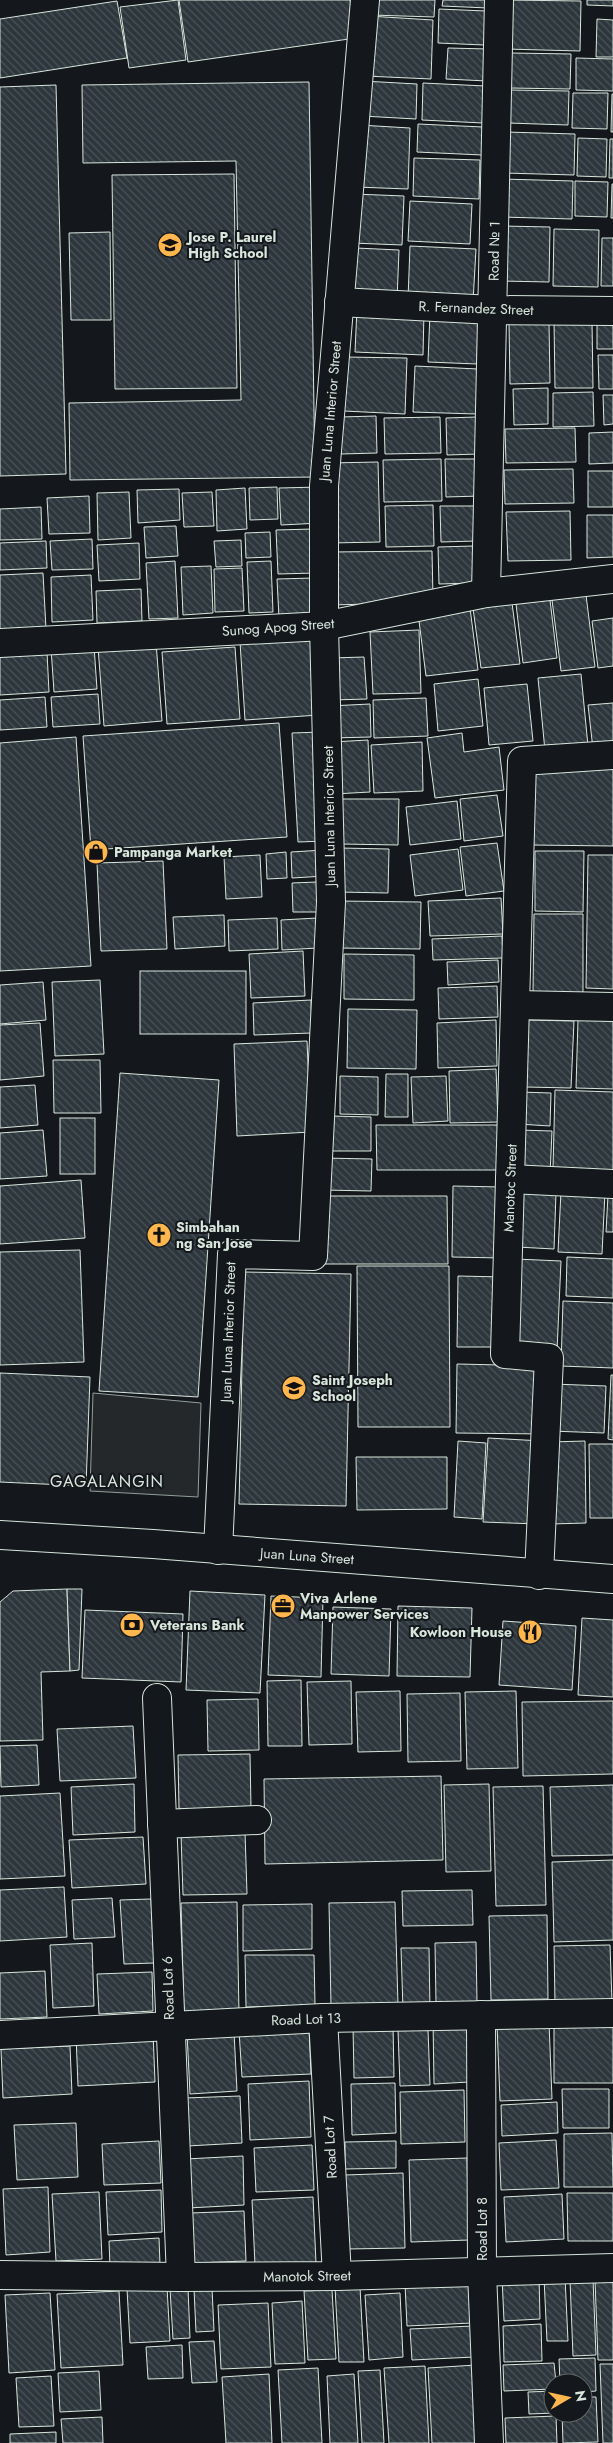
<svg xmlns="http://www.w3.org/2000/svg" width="613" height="2443" font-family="Jost,sans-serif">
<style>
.parking{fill:#24282b;stroke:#939e99}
.building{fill:url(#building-back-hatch);stroke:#d8e6dc}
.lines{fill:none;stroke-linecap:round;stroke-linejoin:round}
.minor-casing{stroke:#d8e6dc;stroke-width:30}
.major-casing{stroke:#d8e6dc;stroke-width:30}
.minor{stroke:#14181c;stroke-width:28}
.major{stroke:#14181c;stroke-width:28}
.labels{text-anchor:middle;stroke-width:4;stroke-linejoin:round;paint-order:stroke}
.poi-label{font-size:14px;font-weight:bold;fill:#d8e6dc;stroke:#14181c;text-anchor:start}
.street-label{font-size:14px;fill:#d8e6dc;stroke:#14181c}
.quarter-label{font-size:16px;letter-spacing:1px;fill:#d8e6dc;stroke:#14181c}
</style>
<defs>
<pattern id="building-back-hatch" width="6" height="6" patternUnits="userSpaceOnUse" patternTransform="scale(1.25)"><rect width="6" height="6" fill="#2c363c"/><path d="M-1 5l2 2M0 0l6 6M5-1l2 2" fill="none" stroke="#4a5358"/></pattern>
</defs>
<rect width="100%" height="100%" fill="#14181c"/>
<polygon class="parking" points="93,1393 201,1403 198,1497 90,1491"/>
<g class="building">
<polygon points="178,0 186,60 129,68 120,7"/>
<polygon points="179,0 350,0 356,38 188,62"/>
<polygon points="372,0 435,0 434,17 371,15"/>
<polygon points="443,0 488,0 488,8 442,6"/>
<polygon points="506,0 581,1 580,51 505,49"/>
<polygon points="587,0 613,0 613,6 587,5"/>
<polygon points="117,1 127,58 0,78 0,19"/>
<polygon points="439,9 486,11 484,45 438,43"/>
<polygon points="368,16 433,20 431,79 365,76"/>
<polygon points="597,19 613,20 613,57 596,57"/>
<polygon points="448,48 488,49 487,81 446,79"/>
<polygon points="511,53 571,54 570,89 510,88"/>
<polygon points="576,58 613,59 613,91 576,90"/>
<polygon points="363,81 417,84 416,119 362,116"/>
<polygon points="309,82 315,477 70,480 69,403 241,400 236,161 83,163 82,85"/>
<polygon points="423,83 485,86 483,123 422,120"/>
<polygon points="56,85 66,474 0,476 0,87"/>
<polygon points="510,90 569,91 568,125 508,123"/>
<polygon points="573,93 608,93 607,129 572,128"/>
<polygon points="612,94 613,94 613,132 611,132"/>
<polygon points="418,124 483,127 482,155 417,152"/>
<polygon points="359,125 410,128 408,189 356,187"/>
<polygon points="505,132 575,134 574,175 504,173"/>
<polygon points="578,138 607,139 606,177 577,176"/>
<polygon points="610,139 613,139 613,178 609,178"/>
<polygon points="414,158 480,160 479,199 413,196"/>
<polygon points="234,174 237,388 115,389 112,175"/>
<polygon points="502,179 573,181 572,219 501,217"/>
<polygon points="575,181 608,182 607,217 575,216"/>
<polygon points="612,184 613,184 613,218 611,218"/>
<polygon points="354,194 404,196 402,245 352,243"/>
<polygon points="410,201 472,204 470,244 408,241"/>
<polygon points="502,226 550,227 549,282 501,281"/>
<polygon points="554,229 599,230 598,287 553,286"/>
<polygon points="110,232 111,320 71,320 69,233"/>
<polygon points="602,238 613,238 613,286 601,286"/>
<polygon points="410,246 476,249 473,302 408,299"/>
<polygon points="356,248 399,250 397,300 353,298"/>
<polygon points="357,308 424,311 423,355 355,352"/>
<polygon points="430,312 478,314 477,364 428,362"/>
<polygon points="554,321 592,321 593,388 555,388"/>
<polygon points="509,323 549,323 550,383 510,384"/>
<polygon points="613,323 613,349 597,349 597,324"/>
<polygon points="598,355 613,355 613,389 599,389"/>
<polygon points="345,357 407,358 405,414 344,411"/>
<polygon points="415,366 478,369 476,414 413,412"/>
<polygon points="548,388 548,424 514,425 513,389"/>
<polygon points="593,392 594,426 553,427 553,393"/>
<polygon points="603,395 613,395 613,424 604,425"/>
<polygon points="376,416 377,453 341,454 340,417"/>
<polygon points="440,417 441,453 385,454 384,418"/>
<polygon points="477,417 478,454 447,455 446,418"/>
<polygon points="575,428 576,462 506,463 505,429"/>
<polygon points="613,432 613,463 589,464 589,433"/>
<polygon points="441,459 442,501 384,502 383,460"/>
<polygon points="445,459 479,459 480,496 446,497"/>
<polygon points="378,462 380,542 331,543 329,463"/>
<polygon points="573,469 574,503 505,504 504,470"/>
<rect x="588" y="471" width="25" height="36"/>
<polygon points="277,487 278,519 250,520 249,488"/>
<polygon points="319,487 321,523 281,525 279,488"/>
<polygon points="245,488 247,529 217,531 216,490"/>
<polygon points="179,489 180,520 138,523 137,490"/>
<polygon points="129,492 131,538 98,540 97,493"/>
<polygon points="212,492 214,526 184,527 182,493"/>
<polygon points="89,496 90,533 49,534 47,498"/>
<polygon points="433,505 434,546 386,547 385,506"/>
<polygon points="440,506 475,506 476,541 441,542"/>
<polygon points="41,507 42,539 0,540 0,509"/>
<polygon points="570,511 571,560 508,561 506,512"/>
<polygon points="587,515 613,515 613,557 587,558"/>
<polygon points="176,526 178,556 146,558 144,527"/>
<polygon points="313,529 315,573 278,574 276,530"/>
<polygon points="270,532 271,557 246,558 245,533"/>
<polygon points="92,539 93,569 52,570 50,541"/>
<polygon points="241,540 242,566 216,567 214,541"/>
<polygon points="46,541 47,568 0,570 0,543"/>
<polygon points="139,543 140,579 99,581 97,545"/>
<polygon points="473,546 474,583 439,584 438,547"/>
<polygon points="432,551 433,598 411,603 331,605 330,552"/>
<polygon points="175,561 178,618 149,619 146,563"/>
<polygon points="271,561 273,612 249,613 247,562"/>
<polygon points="211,566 213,613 183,615 181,567"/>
<polygon points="242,568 244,611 215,612 214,569"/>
<polygon points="43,573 46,629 0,631 0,575"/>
<polygon points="91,575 93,620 52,622 51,577"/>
<polygon points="313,578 315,616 279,618 277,579"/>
<polygon points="141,589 142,621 97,623 96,591"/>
<polygon points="586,595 595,667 561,671 552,600"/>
<polygon points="550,600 557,658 523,663 516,604"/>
<polygon points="512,603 520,664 481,668 473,608"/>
<polygon points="470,608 478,670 426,676 418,613"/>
<polygon points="613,618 613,666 598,668 592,621"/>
<polygon points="419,630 421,693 373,694 370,632"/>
<polygon points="313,636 319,715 245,720 240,642"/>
<polygon points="156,642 162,721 104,726 98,647"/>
<polygon points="94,646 97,689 54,692 51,648"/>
<polygon points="235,647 240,719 167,724 162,652"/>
<polygon points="47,652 49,692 0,695 0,655"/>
<polygon points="364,657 367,699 332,700 331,658"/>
<polygon points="581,674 588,746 545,751 538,678"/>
<polygon points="478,679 483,726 438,731 434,684"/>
<polygon points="527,684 533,741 489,745 484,688"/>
<polygon points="98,694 100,724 53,727 51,697"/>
<polygon points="45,697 47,727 0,730 0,700"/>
<polygon points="426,698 428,736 374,738 373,700"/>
<polygon points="613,703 613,747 593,749 588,705"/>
<polygon points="370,704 371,737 331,738 329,706"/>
<polygon points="279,723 287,837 91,850 83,736"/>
<polygon points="321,732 326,841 298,842 292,733"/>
<polygon points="462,733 464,752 499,747 504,790 435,798 427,738"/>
<polygon points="76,737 91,966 0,971 0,743"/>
<polygon points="368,740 370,792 334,794 332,742"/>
<polygon points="422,742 423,791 374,793 371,745"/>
<polygon points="533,768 613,769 613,846 532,845"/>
<polygon points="497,795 503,836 464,841 460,799"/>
<polygon points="341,799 399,799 398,845 341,844"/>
<polygon points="457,801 461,839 410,845 406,807"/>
<polygon points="497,843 504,891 466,896 460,847"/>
<polygon points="340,848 389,849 388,893 339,892"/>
<polygon points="458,849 463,890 415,896 410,855"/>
<polygon points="324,850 325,876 292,878 291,852"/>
<polygon points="535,851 584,851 583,912 535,911"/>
<polygon points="286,852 287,878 267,879 266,854"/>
<polygon points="260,855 262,897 226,899 224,857"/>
<polygon points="588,855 613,855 613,989 586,988"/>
<polygon points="163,861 167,949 101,951 97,863"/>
<polygon points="317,882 318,912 293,912 292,883"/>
<polygon points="501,898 503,934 430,936 428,901"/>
<polygon points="339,901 421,902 420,949 338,948"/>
<polygon points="534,914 583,914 583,993 533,993"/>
<polygon points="224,915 225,946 175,949 173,917"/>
<polygon points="277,918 278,949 229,951 228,920"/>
<polygon points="317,918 318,948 282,950 281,920"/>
<polygon points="502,936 503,958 433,960 432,939"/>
<polygon points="303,951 305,996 251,998 249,954"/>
<polygon points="344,954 414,955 414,1000 344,999"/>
<polygon points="498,960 499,982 448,985 447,962"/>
<rect x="140" y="971" width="106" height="63"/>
<polygon points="100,980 104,1054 55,1056 52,982"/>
<polygon points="43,982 46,1020 0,1024 0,985"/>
<polygon points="497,986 498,1017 439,1019 438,988"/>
<polygon points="311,1000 312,1033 254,1035 253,1003"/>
<polygon points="348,1009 417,1010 416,1069 347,1068"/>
<polygon points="578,1019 613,1021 613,1089 576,1088"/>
<polygon points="496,1020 497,1066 438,1068 437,1023"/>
<polygon points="528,1020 574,1021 571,1088 526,1087"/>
<polygon points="40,1023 44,1076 0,1080 0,1025"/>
<polygon points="307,1041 311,1132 237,1136 234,1044"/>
<polygon points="53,1060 100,1060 101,1113 54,1113"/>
<polygon points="496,1069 498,1122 450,1123 449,1071"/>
<polygon points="120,1073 219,1080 198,1397 99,1391"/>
<polygon points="386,1074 408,1074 408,1117 385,1117"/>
<polygon points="340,1076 378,1077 378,1115 340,1114"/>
<polygon points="446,1076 448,1121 413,1123 411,1077"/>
<polygon points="35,1085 38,1125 0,1128 0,1087"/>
<polygon points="555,1090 613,1092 613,1170 553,1168"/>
<polygon points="519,1092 551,1093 550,1126 518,1124"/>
<polygon points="331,1116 371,1117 371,1151 331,1151"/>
<rect x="60" y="1118" width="35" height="56"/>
<polygon points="376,1125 505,1125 505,1170 377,1170"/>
<polygon points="43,1130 47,1176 0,1179 0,1133"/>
<polygon points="519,1130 552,1131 550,1175 517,1173"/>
<polygon points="323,1158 372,1159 371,1191 323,1190"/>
<polygon points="81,1180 85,1238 0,1244 0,1186"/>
<polygon points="453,1186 502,1187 501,1258 452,1257"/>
<polygon points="561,1191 605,1192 602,1254 558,1252"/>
<polygon points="519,1192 556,1193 554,1249 517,1247"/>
<polygon points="608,1195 613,1195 613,1232 606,1232"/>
<polygon points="320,1196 447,1196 448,1264 320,1264"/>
<polygon points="80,1250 84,1362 0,1365 0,1252"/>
<polygon points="567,1257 613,1259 613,1298 566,1296"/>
<polygon points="516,1259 561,1261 557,1351 512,1348"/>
<polygon points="357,1266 449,1266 450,1427 358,1427"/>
<polygon points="244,1272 351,1274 346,1506 239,1504"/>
<polygon points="458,1276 504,1277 503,1347 457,1347"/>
<polygon points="563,1301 613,1303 613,1368 561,1366"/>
<polygon points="457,1364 545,1366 544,1434 456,1433"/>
<polygon points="0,1373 90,1377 86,1486 0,1482"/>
<polygon points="611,1375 613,1375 613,1440 608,1439"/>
<polygon points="553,1384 606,1386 604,1433 551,1431"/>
<polygon points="488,1438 542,1441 537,1524 483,1522"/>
<polygon points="458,1441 486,1443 482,1519 454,1517"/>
<polygon points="585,1441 586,1523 551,1524 550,1442"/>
<polygon points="589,1444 613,1444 613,1518 590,1518"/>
<polygon points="356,1457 447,1457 447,1509 357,1510"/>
<polygon points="67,1589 70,1671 41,1672 43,1740 0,1741 0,1602 13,1591"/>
<polygon points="67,1589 82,1589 79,1670 70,1671"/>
<polygon points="190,1591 265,1595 260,1693 186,1690"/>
<polygon points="271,1596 323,1598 321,1677 268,1675"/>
<polygon points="398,1606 472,1608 470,1677 397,1676"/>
<polygon points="333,1607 391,1609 389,1676 331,1674"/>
<polygon points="85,1610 183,1614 181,1682 82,1678"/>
<polygon points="582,1618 613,1620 613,1697 578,1695"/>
<polygon points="503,1621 576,1626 572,1690 499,1685"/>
<polygon points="301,1680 302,1746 268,1746 267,1681"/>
<polygon points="351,1681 352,1744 309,1745 307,1682"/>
<polygon points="400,1691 401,1751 358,1752 356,1692"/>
<polygon points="516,1691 518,1768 467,1769 465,1692"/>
<polygon points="460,1693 461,1761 408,1762 407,1694"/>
<polygon points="258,1699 259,1750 208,1751 207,1700"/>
<polygon points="613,1701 613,1774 523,1776 522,1702"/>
<polygon points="133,1726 136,1778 60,1781 57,1729"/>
<polygon points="37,1745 39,1785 1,1787 0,1746"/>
<polygon points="250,1754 251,1808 179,1809 178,1755"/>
<polygon points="441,1776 443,1860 265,1864 264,1779"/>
<polygon points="134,1784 135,1832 73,1835 71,1787"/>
<polygon points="489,1784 491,1871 446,1872 444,1785"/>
<polygon points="613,1785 613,1855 552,1856 550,1787"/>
<polygon points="543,1786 546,1905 496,1906 493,1787"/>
<polygon points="60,1793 65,1876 0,1879 0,1796"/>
<polygon points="245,1832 247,1894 183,1895 181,1834"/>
<polygon points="143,1837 146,1884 72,1888 69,1840"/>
<polygon points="613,1860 613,1940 554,1942 552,1862"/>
<polygon points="64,1887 67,1937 0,1941 0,1890"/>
<polygon points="472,1890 473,1925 403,1926 402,1891"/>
<polygon points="112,1898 115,1937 74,1939 72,1900"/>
<polygon points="151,1899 154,1963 124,1964 120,1900"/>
<polygon points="237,1902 239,2015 184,2016 181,1903"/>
<polygon points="395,1902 398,2005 331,2006 329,1903"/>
<polygon points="312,1904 312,1949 243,1951 243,1905"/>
<polygon points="547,1915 548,1999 491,2000 489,1916"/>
<polygon points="476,1942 477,2002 436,2003 435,1943"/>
<polygon points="92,1943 94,2006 53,2008 50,1945"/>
<polygon points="610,1945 612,2002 555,2003 554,1946"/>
<polygon points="401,1948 429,1948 430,2010 403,2010"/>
<polygon points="245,1955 314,1955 315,2005 246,2007"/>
<polygon points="45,1971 47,2017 0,2019 0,1973"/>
<polygon points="152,1972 153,2011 99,2014 97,1974"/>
<polygon points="613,2017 613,2083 554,2083 554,2018"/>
<polygon points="467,2019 469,2082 434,2084 433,2020"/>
<polygon points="549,2022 552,2099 500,2101 497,2024"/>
<polygon points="393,2025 394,2077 354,2078 353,2026"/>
<polygon points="309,2028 311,2074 242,2077 239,2031"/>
<polygon points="428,2029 430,2085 400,2086 398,2030"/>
<polygon points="153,2032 155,2082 78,2086 76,2035"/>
<polygon points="234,2032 237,2091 190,2094 187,2033"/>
<polygon points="70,2046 72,2094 3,2098 1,2049"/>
<polygon points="309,2081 311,2137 250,2140 248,2084"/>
<polygon points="395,2083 396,2133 352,2135 351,2084"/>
<polygon points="562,2089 609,2089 609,2128 563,2128"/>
<polygon points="464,2090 465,2142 401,2144 400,2092"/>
<polygon points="240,2096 242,2143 187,2146 185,2098"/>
<polygon points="557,2102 558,2133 502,2136 501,2105"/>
<polygon points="76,2123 78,2177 17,2180 14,2125"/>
<polygon points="612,2133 613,2187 564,2187 564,2134"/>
<polygon points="556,2140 559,2188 501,2190 499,2143"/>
<polygon points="159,2141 161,2183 104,2185 102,2144"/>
<polygon points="396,2141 396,2168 345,2169 345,2142"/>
<polygon points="312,2145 314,2190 256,2192 254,2148"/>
<polygon points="243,2156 244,2205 188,2208 186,2159"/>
<polygon points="467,2158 469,2240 411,2242 409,2160"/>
<polygon points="403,2173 405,2248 347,2249 345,2175"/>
<polygon points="48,2187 50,2252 6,2255 3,2189"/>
<polygon points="161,2190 162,2232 108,2235 106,2192"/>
<polygon points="99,2192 102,2259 56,2261 52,2194"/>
<polygon points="567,2193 613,2193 613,2241 568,2241"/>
<polygon points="562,2194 564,2239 506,2242 504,2197"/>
<polygon points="313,2197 316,2263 255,2265 252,2200"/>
<polygon points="244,2211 246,2261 193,2263 191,2213"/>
<polygon points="159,2238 160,2265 110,2267 109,2241"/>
<polygon points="539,2275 540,2319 504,2321 502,2277"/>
<polygon points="565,2277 568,2341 547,2341 544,2278"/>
<polygon points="593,2279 596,2355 573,2356 570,2280"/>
<polygon points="613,2279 613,2360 598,2360 595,2280"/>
<polygon points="470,2280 472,2323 407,2326 405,2284"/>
<polygon points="167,2287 170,2341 130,2343 127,2289"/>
<polygon points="335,2287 360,2287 364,2362 339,2362"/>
<polygon points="188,2288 190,2338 173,2339 170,2289"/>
<polygon points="212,2288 214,2331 196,2332 194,2289"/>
<polygon points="332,2290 336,2359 308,2360 304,2291"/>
<polygon points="119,2291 123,2365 61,2368 57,2294"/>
<polygon points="50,2293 55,2370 9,2373 5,2295"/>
<polygon points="400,2293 403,2357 369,2360 365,2295"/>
<polygon points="302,2301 305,2363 275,2364 272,2303"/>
<polygon points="268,2303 271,2367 221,2369 218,2305"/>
<polygon points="541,2324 542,2361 504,2362 503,2326"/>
<polygon points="472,2326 474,2357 412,2360 410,2329"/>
<polygon points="214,2341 217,2382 192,2383 189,2342"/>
<polygon points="182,2345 183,2378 148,2379 146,2347"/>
<polygon points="595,2358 596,2391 583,2392 583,2383 560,2383 559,2359"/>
<polygon points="554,2363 556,2383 553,2383 553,2389 504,2391 503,2365"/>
<polygon points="600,2364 613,2364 613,2443 603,2443"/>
<polygon points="476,2365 480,2443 432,2443 428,2368"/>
<polygon points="425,2366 429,2443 389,2443 384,2368"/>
<polygon points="318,2368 322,2443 282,2443 278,2370"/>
<polygon points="380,2370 384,2443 362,2443 358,2371"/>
<polygon points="99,2371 101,2410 60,2412 58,2373"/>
<polygon points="269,2374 272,2443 226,2443 222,2377"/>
<polygon points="354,2374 358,2443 330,2443 327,2376"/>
<polygon points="51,2376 54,2426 19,2427 16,2378"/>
<polygon points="553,2391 555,2413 529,2414 528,2392"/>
<polygon points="583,2397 596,2397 598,2442 563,2443 562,2413 583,2413"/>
<polygon points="556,2416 557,2443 506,2443 505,2418"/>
<polygon points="102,2417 103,2443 63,2443 61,2419"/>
<polygon points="56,2432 56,2443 10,2443 10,2434"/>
</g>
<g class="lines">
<defs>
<g id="minor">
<polyline points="339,302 493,310 613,311"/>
<polyline points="486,593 499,0"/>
<polyline points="0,643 324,626 486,593 613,579"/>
<polyline points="516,1005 613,1007"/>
<polyline points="510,1179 613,1184"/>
<polyline points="218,1550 232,1254 313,1256 331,902 324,626 324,486 365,0"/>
<polyline points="539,1575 549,1358 505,1354 522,761 613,755"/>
<polyline points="157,1698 181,2277"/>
<polyline points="162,1824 257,1820"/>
<polyline points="481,2015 482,2272 489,2443"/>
<polyline points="323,2018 337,2276"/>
<polyline points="0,2035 323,2018 613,2013"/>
<polyline points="0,2275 181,2277 337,2276 613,2268"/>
</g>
<polyline id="major" points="0,1535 153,1544 613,1579"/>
</defs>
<use href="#minor" class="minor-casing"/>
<use href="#major" class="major-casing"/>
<use href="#minor" class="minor"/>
<use href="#major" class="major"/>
</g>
<defs>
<symbol id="school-disc" viewBox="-11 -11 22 22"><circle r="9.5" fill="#ffb74d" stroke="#14181c"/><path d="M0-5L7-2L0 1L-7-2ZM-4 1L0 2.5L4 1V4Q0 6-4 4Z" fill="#111"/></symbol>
<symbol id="shop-disc" viewBox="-11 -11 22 22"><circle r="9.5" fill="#ffb74d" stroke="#14181c"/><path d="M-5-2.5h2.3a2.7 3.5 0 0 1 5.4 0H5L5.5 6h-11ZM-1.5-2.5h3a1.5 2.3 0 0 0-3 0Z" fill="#111"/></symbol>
<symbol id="church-disc" viewBox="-11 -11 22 22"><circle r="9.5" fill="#ffb74d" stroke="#14181c"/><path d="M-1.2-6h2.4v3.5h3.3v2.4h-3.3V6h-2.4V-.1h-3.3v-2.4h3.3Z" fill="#111"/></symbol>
<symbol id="office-disc" viewBox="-11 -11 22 22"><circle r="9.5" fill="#ffb74d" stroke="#14181c"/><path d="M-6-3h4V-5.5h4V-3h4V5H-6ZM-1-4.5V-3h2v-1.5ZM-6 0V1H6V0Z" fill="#111"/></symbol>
<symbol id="bank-disc" viewBox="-11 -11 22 22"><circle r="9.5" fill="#ffb74d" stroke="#14181c"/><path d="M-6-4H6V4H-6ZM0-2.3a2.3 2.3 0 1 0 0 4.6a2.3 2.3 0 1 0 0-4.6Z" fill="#111"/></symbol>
<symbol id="restaurant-disc" viewBox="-11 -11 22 22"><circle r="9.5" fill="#ffb74d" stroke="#14181c"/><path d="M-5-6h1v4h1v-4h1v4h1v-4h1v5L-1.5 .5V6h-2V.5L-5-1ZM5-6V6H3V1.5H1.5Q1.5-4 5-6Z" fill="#111"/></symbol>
</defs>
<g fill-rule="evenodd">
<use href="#school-disc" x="156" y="231" width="28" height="28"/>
<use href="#shop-disc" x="82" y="838" width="28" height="28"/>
<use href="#church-disc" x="145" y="1221" width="28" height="28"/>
<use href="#school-disc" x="280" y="1374" width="28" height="28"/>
<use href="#office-disc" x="269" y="1592" width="28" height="28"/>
<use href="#bank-disc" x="118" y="1611" width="28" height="28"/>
<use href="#restaurant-disc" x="516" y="1618" width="28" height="28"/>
</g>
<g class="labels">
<g class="poi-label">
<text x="188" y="242">Jose P. Laurel<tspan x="188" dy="16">High School</tspan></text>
<text x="114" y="857">Pampanga Market</text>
<text x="176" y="1232">Simbahan<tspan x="176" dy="16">ng San Jose</tspan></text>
<text x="312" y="1385">Saint Joseph<tspan x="312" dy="16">School</tspan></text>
<text x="300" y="1603">Viva Arlene<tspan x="300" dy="16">Manpower Services</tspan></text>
<text x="150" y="1630">Veterans Bank</text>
<text x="512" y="1637" text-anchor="end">Kowloon House</text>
</g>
<g class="street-label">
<text transform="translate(494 251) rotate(-89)" y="5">Road № 1</text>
<text transform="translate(476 308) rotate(2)" y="5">R. Fernandez Street</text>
<text transform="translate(330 411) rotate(-85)" y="5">Juan Luna Interior Street</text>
<text transform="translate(278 627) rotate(-4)" y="5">Sunog Apog Street</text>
<text transform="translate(329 816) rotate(-91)" y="5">Juan Luna Interior Street</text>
<text transform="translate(510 1188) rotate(-88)" y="5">Manotoc Street</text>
<text transform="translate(228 1332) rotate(-88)" y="5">Juan Luna Interior Street</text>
<text transform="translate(307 1556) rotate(4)" y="5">Juan Luna Street</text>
<text transform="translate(168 1988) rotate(-92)" y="5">Road Lot 6</text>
<text transform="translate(306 2019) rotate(-2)" y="5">Road Lot 13</text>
<text transform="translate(330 2147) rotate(-93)" y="5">Road Lot 7</text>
<text transform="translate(482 2229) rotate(-90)" y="5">Road Lot 8</text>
<text transform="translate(307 2276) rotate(-1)" y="5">Manotok Street</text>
</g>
<g class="quarter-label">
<text x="107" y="1487">GAGALANGIN</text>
</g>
</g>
<g transform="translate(568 2398) rotate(81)"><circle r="24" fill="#14181c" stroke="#626a69"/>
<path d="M0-4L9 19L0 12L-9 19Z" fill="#ffb74d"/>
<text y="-8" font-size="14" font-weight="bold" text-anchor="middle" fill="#d8e6dc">N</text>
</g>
</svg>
